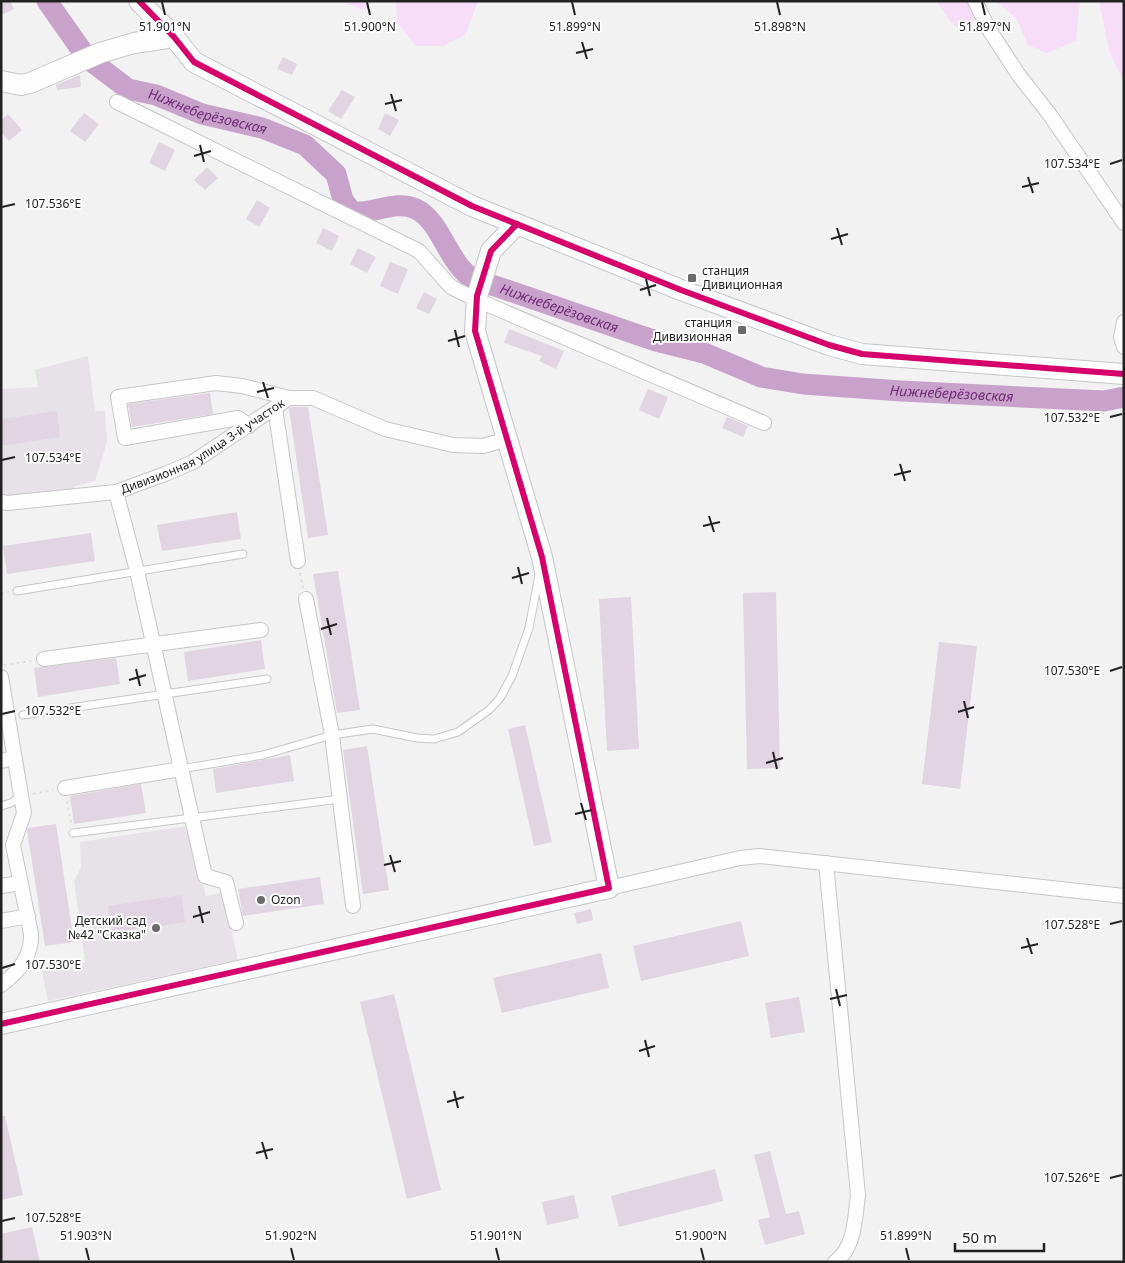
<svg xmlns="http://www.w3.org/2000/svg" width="1125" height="1263" font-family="'Noto Sans',sans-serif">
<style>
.built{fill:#e7e2e8}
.green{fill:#f7ddf8}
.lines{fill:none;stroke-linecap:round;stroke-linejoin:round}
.river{stroke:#c9a2cc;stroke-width:21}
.building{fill:#e0d5e1}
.lane-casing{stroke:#c7c6c7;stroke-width:9}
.street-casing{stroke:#c7c6c7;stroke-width:16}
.secondary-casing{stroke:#c7c6c7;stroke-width:22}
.path{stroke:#dcdbdc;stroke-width:2;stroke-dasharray:2.5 4;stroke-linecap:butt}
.lane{stroke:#fdfdfd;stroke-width:7}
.street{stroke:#fdfdfd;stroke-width:14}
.secondary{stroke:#fdfdfd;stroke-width:20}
.cycleway-casing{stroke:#fff;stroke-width:9}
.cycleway{stroke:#d6006c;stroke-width:6}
.ticks{fill:none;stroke:#222223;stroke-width:2}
.poi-dot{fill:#6b6b6c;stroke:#fff;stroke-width:2}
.labels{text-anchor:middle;stroke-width:4;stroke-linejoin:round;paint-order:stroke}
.poi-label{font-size:12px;fill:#222223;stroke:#fff;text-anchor:start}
.street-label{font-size:12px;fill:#222223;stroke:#fff}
.water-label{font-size:14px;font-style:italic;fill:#6e2b74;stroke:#fff}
.ticks-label{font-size:12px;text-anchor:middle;fill:#222223;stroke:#fff;stroke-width:4;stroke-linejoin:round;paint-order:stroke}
</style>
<rect width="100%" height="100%" fill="#f3f2f3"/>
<g class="built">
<polygon points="88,356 95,411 105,411 107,442 95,481 76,486 69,494 9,497 1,493 1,389 38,387 35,370"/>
<polygon points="187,826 191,831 206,896 223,892 238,960 48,1001 42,971 85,962 74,881 81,867 80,842"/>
</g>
<g class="green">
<polygon points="341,1 373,1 363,10"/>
<polygon points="396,1 478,1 465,35 443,46 416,46 397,22"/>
<polygon points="936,1 989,1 976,5 972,32 954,26"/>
<polygon points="996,1 1080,1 1076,41 1047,53 1028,45 1016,18"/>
<polygon points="1099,1 1124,1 1124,83 1109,51"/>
</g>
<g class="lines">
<path class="river" id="s1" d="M47,1L87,58L128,89L156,95L202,114L262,128L305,145L336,174L343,200L352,212C373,215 395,199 416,209C441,221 448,263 472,278C480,282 489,284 498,287L656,341L704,353L761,377L803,384L901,391L1104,401L1124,397"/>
</g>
<g class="building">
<polygon points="1,1 10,1 14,9 1,15"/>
<polygon points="283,57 297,64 292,75 277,69"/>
<polygon points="80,75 81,87 57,90 56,85"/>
<polygon points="342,90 355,97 341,119 328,111"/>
<polygon points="84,113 99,124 85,142 70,131"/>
<polygon points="385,113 399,120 390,136 378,129"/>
<polygon points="8,114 22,130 9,141 1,132 1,120"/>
<polygon points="159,142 175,150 165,171 149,163"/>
<polygon points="207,167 218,178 205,190 194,180"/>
<polygon points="257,200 270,208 259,227 246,219"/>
<polygon points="323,228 339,236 332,251 316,243"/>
<polygon points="358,248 376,257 367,273 350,264"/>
<polygon points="390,262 408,269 398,294 380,286"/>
<polygon points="424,292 437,299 429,314 416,308"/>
<polygon points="509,329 564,351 556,369 539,361 542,356 504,343"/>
<polygon points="648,389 668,397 659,419 639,410"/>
<polygon points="210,393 213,414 132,427 128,404"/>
<polygon points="292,407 308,407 328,535 308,538 289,409"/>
<polygon points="57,411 60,437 1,446 1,419"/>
<polygon points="727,417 748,426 743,437 722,428"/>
<polygon points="237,512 241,539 162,551 157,525"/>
<polygon points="91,533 95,561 7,574 3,546"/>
<polygon points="338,571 360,710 337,713 313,574"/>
<polygon points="776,592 780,768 747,769 743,593"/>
<polygon points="631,597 639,749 607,751 599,599"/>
<polygon points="261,640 265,669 188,681 184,652"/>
<polygon points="939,642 977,646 960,789 922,784"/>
<polygon points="116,658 120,684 38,697 34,668"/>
<polygon points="525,725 552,842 534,846 508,729"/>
<polygon points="367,746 389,890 363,894 343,750"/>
<polygon points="290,755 294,781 216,793 213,769"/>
<polygon points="141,784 146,813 74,824 70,796"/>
<polygon points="56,824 74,942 45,946 27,830 28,828"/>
<polygon points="320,877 324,904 243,916 238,889"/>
<polygon points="181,895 185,922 112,934 108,906"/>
<polygon points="591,909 593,920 577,924 574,913"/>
<polygon points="741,921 749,956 641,981 633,946"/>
<polygon points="601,953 609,988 502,1013 493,978"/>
<polygon points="394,994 441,1190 407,1199 360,1002"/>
<polygon points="799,997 805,1032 771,1038 765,1003"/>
<polygon points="1,1116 5,1116 23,1195 1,1200"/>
<polygon points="770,1151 786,1214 799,1211 805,1234 765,1245 758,1220 770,1217 754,1155"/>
<polygon points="715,1169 723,1201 619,1227 611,1196"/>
<polygon points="574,1195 579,1218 547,1225 542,1202"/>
<polygon points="32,1227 40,1262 1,1262 1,1234"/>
</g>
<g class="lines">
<defs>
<g id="lane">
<polyline points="17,591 243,554"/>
<polyline points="23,715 267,679"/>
<polyline points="181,769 263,755 332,735 373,729 417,738 434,739 458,732 489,710 500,698 512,676 529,628 539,575"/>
<polyline points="1,806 11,803 20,796"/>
<polyline points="73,833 340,799"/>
</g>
<g id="street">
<polyline points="975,1 988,28 1018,74 1050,115 1124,223"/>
<polyline points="117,102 419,251 451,287 477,300 764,423"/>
<polyline points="1124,322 1121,337 1124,347"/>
<polyline points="275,408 298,561"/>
<polyline points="249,426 238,418 125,438 118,397 216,383 242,386 289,398"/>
<polyline points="116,492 137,571 205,876 226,882 236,923"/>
<path id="s2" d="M1,502L7,503L116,492L165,474L193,462L289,398H313L385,429L453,445L483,446L508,439"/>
<polyline points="306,599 332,735 353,906"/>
<polyline points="44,659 261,630"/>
<path d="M1,677L24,813L13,845L31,934C32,956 19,972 1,985"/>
<polyline points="1,761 14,758"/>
<polyline points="65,788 181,769"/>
<path d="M826,863L858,1195C855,1218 855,1248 835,1262"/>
<polyline points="1,886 21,883"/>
<polyline points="609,888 740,858 760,856 1124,896"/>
<polyline points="1,921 28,916"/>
</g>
<g id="secondary">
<polyline points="139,1 174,37 194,62 472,206 681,290 829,345 862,354 1124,374"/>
<polyline points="1,81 21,85 30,83 100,53 134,43 174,37"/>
<polyline points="1,1024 609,888 542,557 475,331 477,296 491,251 517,224"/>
</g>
</defs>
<use href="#lane" class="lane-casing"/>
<use href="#street" class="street-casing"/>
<use href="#secondary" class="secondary-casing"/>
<g class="path">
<polyline points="300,573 303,588"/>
<polyline points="1,594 9,592"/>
<polyline points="4,665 31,661"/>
<polyline points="33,794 53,790"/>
<polyline points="67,801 71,823"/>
</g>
<use href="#lane" class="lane"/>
<use href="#street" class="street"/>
<use href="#secondary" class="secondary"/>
<defs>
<g id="cycleway">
<polyline points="139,1 174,37 194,62 472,206 681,290 829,345 862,354 1124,374"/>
<polyline points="1,1024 609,888 542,557 475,331 477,296 491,251 517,224"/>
</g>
</defs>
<use href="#cycleway" class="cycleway-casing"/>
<use href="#cycleway" class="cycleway"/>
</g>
<path class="ticks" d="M162,2L165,15M367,2L370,15M572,2L575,15M777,2L780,15M982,2L985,15M582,42L587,59M576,53L593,49M391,94L396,111M385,104L402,100M200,145L204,162M194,156L211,151M1110,164L1122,160M1028,177L1033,193M1022,187L1039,183M2,207L15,204M837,228L842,245M831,239L848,234M646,279L650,296M640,290L656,285M455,330L459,347M448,341L465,336M263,382L268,398M257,392L274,388M1110,417L1122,414M2,460L15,457M900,464L905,481M894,475L911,471M709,516L714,532M703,526L720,522M518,567L522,584M512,578L529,573M327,618L331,635M321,629L337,624M136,669L140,686M1110,671L1122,667M129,680L146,675M964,701L968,718M958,712L974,707M2,714L15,711M773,752L777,769M766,763L783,758M581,803L586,820M575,814L592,810M390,855L395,872M384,865L401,861M199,906L203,923M193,917L210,912M1110,924L1122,921M1027,938L1032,954M1021,948L1038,944M2,968L15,964M836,989L840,1006M830,999L847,995M645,1040L649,1057M639,1051L655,1046M454,1091L458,1108M447,1102L464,1097M262,1142L267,1159M256,1153L273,1149M1110,1178L1122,1175M2,1221L15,1218M86,1248L89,1260M291,1248L294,1260M496,1248L499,1260M701,1248L704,1260M906,1248L909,1260"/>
<g class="poi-dot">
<rect x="687" y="273" width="10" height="10" rx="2.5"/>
<rect x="737" y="325" width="10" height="10" rx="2.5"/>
<circle cx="261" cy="900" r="5"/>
<circle cx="156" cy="928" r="5"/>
</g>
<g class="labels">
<g class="poi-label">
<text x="702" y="275">станция<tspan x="702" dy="14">Дивиционная</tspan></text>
<text x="732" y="327" text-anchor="end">станция<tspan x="732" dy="14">Дивизионная</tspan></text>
<text x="271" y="904">Ozon</text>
<text x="146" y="925" text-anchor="end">Детский сад<tspan x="146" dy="14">№42 "Сказка"</tspan></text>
</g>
<g class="street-label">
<text dy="4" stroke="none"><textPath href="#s2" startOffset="214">Дивизионная улица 3-й участок</textPath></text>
</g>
<g class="water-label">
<text dy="5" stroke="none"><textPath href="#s1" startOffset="204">Нижнеберёзовская</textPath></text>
<text dy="5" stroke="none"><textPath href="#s1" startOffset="639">Нижнеберёзовская</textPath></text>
<text dy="5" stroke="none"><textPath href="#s1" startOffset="1044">Нижнеберёзовская</textPath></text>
</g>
</g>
<g class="ticks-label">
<text x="165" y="31">51.901°N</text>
<text x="370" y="31">51.900°N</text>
<text x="575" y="31">51.899°N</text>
<text x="780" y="31">51.898°N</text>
<text x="985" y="31">51.897°N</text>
<text x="1072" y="168">107.534°E</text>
<text x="53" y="208">107.536°E</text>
<text x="1072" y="422">107.532°E</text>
<text x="53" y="462">107.534°E</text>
<text x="1072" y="675">107.530°E</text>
<text x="53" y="715">107.532°E</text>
<text x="1072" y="929">107.528°E</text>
<text x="53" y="969">107.530°E</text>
<text x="1072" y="1182">107.526°E</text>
<text x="53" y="1222">107.528°E</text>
<text x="86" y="1240">51.903°N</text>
<text x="291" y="1240">51.902°N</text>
<text x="496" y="1240">51.901°N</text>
<text x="701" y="1240">51.900°N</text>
<text x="906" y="1240">51.899°N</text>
</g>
<rect width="1125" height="1263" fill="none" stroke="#222223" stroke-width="5"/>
<path d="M955 1243v8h89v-8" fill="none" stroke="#222223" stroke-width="2.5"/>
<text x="962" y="1243" font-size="15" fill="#222223" stroke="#ffffff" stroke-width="4" paint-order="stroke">50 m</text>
</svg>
